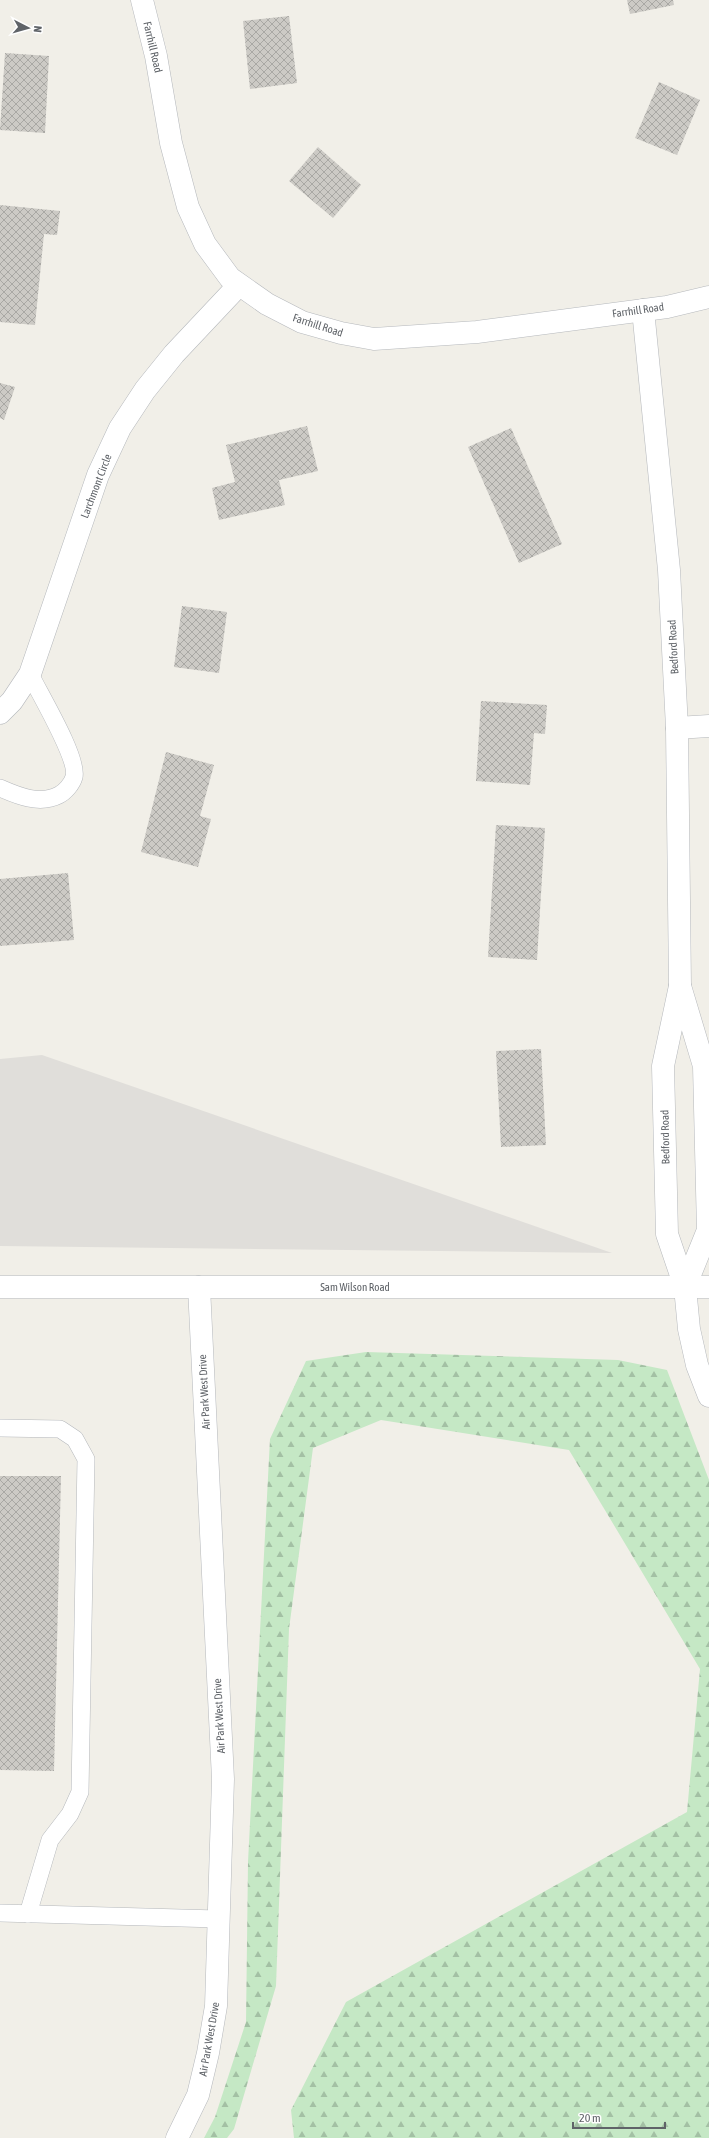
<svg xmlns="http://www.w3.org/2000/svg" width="709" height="2138" font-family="'Asap Condensed',sans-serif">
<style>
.industrial{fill:#e0deda}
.forest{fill:url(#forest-firs)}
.building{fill:url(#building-cross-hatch)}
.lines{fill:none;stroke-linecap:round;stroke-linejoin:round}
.lane-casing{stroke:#b5b8bc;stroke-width:18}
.street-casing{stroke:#b5b8bc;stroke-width:23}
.secondary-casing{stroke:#b6babf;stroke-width:23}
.lane{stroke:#fff;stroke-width:17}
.street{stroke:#fff;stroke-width:22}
.secondary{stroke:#fff;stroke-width:22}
.labels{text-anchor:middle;stroke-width:3;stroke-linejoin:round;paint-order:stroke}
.street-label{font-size:11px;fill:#5f6368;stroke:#fff}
</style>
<defs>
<pattern id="forest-firs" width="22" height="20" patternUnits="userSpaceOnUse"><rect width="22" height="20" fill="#c5e8c5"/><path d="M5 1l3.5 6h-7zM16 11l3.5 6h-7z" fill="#a3c0a4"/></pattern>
<pattern id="building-cross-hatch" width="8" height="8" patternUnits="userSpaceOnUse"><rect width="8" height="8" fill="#cccac5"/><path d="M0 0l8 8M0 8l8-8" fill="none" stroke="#a9a8a4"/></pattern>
</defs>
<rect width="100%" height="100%" fill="#f1efe8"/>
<polygon class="industrial" points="42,1055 612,1253 0,1246 0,1059"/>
<polygon class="forest" points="366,1352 618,1360 667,1370 709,1480 709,2138 294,2138 291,2110 346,2002 687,1812 700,1669 569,1450 381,1420 313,1448 289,1629 276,1986 234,2129 227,2138 204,2138 215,2117 246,2022 248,1862 270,1439 306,1361"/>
<g class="building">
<polygon points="627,0 673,0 674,5 630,14"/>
<polygon points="289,16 297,83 250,89 243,21"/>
<polygon points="5,53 49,56 45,133 0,130"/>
<polygon points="659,82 700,100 677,155 635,138"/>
<polygon points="318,147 361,185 333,218 289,181"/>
<polygon points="0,205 60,211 57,235 44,234 35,325 0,322"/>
<polygon points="0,383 15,387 4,420 0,418"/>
<polygon points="307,426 318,471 279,480 285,505 219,520 212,488 235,482 226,445"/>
<polygon points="511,428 562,544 519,563 468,447"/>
<polygon points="182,606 227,612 219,673 174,667"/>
<polygon points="481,701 547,705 545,734 534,733 530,785 476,781"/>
<polygon points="166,752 214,765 200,816 211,819 198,867 141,852"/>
<polygon points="496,825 545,828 537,960 488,957"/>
<polygon points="68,873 74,940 0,946 0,879"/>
<polygon points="541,1049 546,1145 501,1147 496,1051"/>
<polygon points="0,1476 61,1476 54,1771 0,1770"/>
</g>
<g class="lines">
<defs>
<g id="lane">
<path d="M0,788C18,796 40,805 59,795C65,792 72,784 74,777C79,759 39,693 30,674"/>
<polyline points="0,1428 60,1429 75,1439 86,1459 80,1792 70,1814 50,1840 28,1914"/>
<polyline points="0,1913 218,1919"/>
</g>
<g id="street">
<polyline points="142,0 156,56 171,143 188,207 205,244 230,278 267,304 302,322 341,333 374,339 477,332 667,307 709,297"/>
<polyline points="643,310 669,570 677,728 680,986"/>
<polyline points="0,713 12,701 30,674 98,475 120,428 145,390 174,354 238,286"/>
<polyline points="677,728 709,726"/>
<polyline points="685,1287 708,1230 704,1066 680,986 663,1066 667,1234 685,1287 689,1329 697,1365 709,1396"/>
<polyline points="177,2138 198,2095 208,2053 216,2006 223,1779 199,1287"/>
</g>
<polyline id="secondary" points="0,1287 709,1287"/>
</defs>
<use href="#lane" class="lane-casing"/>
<use href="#street" class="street-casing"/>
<use href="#secondary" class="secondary-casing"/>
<use href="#lane" class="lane"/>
<use href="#street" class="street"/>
<use href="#secondary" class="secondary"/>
</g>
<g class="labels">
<g class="street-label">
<text transform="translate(153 47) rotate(77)" y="4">Farrhill Road</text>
<text transform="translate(638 310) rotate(-8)" y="4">Farrhill Road</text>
<text transform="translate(318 325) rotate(18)" y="4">Farrhill Road</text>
<text transform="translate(96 486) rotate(-69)" y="4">Larchmont Circle</text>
<text transform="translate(673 647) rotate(-93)" y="4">Bedford Road</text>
<text transform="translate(665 1137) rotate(-91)" y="4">Bedford Road</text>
<text x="355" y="1291">Sam Wilson Road</text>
<text transform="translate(204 1392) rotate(-93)" y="4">Air Park West Drive</text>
<text transform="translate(219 1716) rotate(-93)" y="4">Air Park West Drive</text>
<text transform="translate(209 2039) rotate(-80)" y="4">Air Park West Drive</text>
</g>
</g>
<g transform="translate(28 28) rotate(96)" stroke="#ffffff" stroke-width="3" paint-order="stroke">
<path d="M0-3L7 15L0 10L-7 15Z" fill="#5f6368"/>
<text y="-6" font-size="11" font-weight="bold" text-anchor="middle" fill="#5f6368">N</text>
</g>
<path d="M573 2122v6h92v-6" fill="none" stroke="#5f6368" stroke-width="2"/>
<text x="579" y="2122" font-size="12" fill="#5f6368" stroke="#ffffff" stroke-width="3" paint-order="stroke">20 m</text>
</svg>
